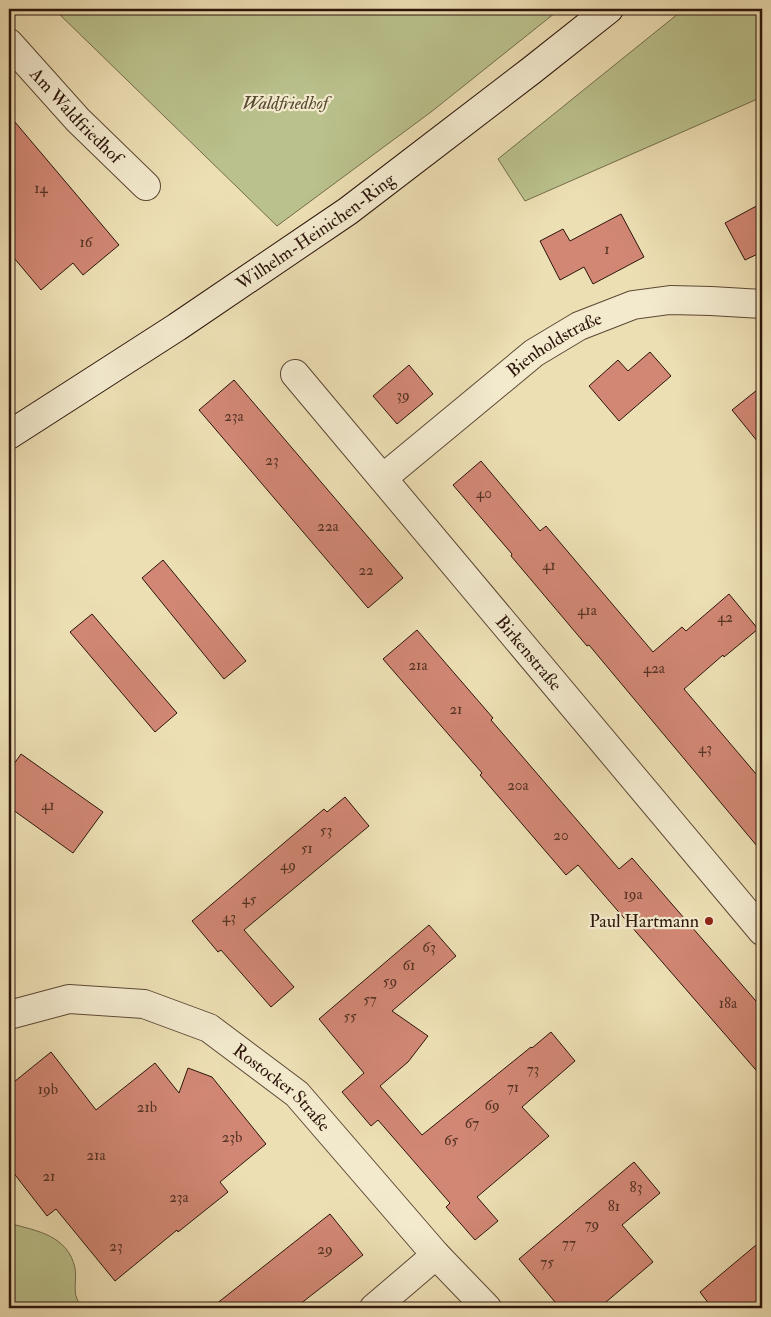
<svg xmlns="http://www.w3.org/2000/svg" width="771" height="1317" font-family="'IM FELL Double Pica',serif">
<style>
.green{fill:#bac18c;stroke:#736b4b}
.building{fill:#d18774;stroke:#2c150a}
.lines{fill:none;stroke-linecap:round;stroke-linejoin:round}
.street-casing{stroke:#5c4834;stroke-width:30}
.secondary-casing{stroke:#2c150a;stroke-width:30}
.street{stroke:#f3eace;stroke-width:28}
.secondary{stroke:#f3eace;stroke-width:28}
.poi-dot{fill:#8f2418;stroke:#f3eace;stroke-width:2}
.labels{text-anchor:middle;stroke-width:4.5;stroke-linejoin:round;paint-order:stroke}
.number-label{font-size:15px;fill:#553224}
.park-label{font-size:18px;font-style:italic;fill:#574931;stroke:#f3eace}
.street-label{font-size:18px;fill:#2c150a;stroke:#f3eace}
.poi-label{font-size:18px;fill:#2c150a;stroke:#f3eace;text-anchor:end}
</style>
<rect width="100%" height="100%" fill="#eddfb4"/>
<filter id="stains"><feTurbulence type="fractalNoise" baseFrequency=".004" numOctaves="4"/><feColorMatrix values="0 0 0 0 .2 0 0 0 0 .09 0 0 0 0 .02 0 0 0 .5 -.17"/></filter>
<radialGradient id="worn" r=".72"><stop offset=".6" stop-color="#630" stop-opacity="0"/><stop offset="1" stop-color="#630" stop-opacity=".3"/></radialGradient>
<g class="green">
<polygon points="54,9 560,9 431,112 277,226"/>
<polygon points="684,9 762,9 762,97 525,201 498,159"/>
<path d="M12,1224C38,1231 68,1236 75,1268C77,1278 73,1290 77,1299C78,1302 82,1305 84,1308H9V1228Z"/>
</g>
<g class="building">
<polygon points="9,115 119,245 83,275 73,263 41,290 9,252"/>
<polygon points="762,203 762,252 745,260 725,223"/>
<polygon points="621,214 644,257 593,284 584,267 560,280 540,241 563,229 570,241"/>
<polygon points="650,352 671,376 619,421 589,386 618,360 628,371"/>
<polygon points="409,365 433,394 397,424 373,396"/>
<polygon points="234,380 403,578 368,608 199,410"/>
<polygon points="762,386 762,447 732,410"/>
<polygon points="481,461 540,531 546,526 653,652 682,627 686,631 729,594 758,629 724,657 723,655 684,689 762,781 762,852 589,645 587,646 511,556 512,554 453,485"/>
<polygon points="163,560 246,661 224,679 142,578"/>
<polygon points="92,614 177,713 155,732 70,632"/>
<polygon points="417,630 493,718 491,720 619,869 632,858 762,1008 762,1077 578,865 566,875 480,775 482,773 383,659"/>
<polygon points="21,754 103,812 73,853 9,807 9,771"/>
<polygon points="345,797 369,826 244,930 294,987 271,1007 221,950 218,952 192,921 324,809 327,812"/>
<polygon points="429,925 456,956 392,1011 428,1036 408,1062 380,1086 422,1135 531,1047 532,1048 551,1032 575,1061 522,1107 549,1136 477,1197 498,1221 475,1240 446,1207 450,1203 378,1120 371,1126 342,1092 364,1073 319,1019"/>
<polygon points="51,1052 96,1110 155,1063 179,1093 188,1068 212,1077 266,1144 220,1182 228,1192 178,1232 177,1230 115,1281 56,1209 47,1216 9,1167 9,1086"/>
<polygon points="634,1162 660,1193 622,1225 653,1262 599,1308 560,1308 519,1259"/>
<polygon points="330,1214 363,1255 295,1308 211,1308"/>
<polygon points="762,1240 762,1299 751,1308 712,1308 700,1292"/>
</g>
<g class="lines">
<defs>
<g id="street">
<path id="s1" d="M9,43L78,120L146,186"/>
<path id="s2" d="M295,374L762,931"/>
<path id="s3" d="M383,478L534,353L579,326L633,305L670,300L711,301L762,304"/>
<path id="s4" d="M9,1015L69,999L144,1004L209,1028L297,1094L436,1255L487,1308"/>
<polyline points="374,1308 436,1255"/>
</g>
<g id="secondary">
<path id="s5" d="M9,435L177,327L348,211L532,70L609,9"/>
</g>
</defs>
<use href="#street" class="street-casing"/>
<use href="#secondary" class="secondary-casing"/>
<use href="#street" class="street"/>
<use href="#secondary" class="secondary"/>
</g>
<circle class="poi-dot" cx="709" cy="921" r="5"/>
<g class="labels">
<g class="number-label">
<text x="41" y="193">14</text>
<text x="86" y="247">16</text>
<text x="607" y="254">1</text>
<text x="403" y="400">39</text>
<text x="234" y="421">23a</text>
<text x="272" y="465">23</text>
<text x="484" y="498">40</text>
<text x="328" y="531">22a</text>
<text x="549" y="570">41</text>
<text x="366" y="575">22</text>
<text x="587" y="615">41a</text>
<text x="725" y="622">42</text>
<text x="418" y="670">21a</text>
<text x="654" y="673">42a</text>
<text x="456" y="714">21</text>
<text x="705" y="753">43</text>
<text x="518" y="790">20a</text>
<text x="48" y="810">41</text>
<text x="326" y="835">53</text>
<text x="561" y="840">20</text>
<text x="307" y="853">51</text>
<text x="288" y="870">49</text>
<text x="633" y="899">19a</text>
<text x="249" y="904">45</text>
<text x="229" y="922">43</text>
<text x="429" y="952">63</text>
<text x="409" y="970">61</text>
<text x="390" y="986">59</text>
<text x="370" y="1004">57</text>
<text x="728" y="1008">18a</text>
<text x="350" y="1021">55</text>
<text x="533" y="1074">73</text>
<text x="513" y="1092">71</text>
<text x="48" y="1094">19b</text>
<text x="492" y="1110">69</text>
<text x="147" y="1112">21b</text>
<text x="472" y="1128">67</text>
<text x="232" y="1142">23b</text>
<text x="451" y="1145">65</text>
<text x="96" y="1160">21a</text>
<text x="49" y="1181">21</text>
<text x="636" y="1192">83</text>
<text x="179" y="1202">23a</text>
<text x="614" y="1211">81</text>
<text x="592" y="1229">79</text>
<text x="569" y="1248">77</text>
<text x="116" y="1251">23</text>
<text x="325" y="1254">29</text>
<text x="547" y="1267">75</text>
</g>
<g class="park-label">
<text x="285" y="109">Waldfriedhof</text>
</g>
<g class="street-label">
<text dy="6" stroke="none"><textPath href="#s1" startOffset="99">Am Waldfriedhof</textPath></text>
<text dy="6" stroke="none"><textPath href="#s5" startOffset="368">Wilhelm-Heinichen-Ring</textPath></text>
<text dy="6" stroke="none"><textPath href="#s3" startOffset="218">Bienholdstraße</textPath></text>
<text dy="6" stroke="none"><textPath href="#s2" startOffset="364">Birkenstraße</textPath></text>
<text dy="6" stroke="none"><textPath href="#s4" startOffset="301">Rostocker Straße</textPath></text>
</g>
<g class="poi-label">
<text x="699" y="927">Paul Hartmann</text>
</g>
</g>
<rect width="771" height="1317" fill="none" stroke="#eddfb4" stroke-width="30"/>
<rect x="10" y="10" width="751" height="1297" fill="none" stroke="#2c150a" stroke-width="2.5"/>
<rect x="15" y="15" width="741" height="1287" fill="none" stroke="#2c150a"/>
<rect width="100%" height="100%" filter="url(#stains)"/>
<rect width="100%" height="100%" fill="url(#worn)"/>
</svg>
